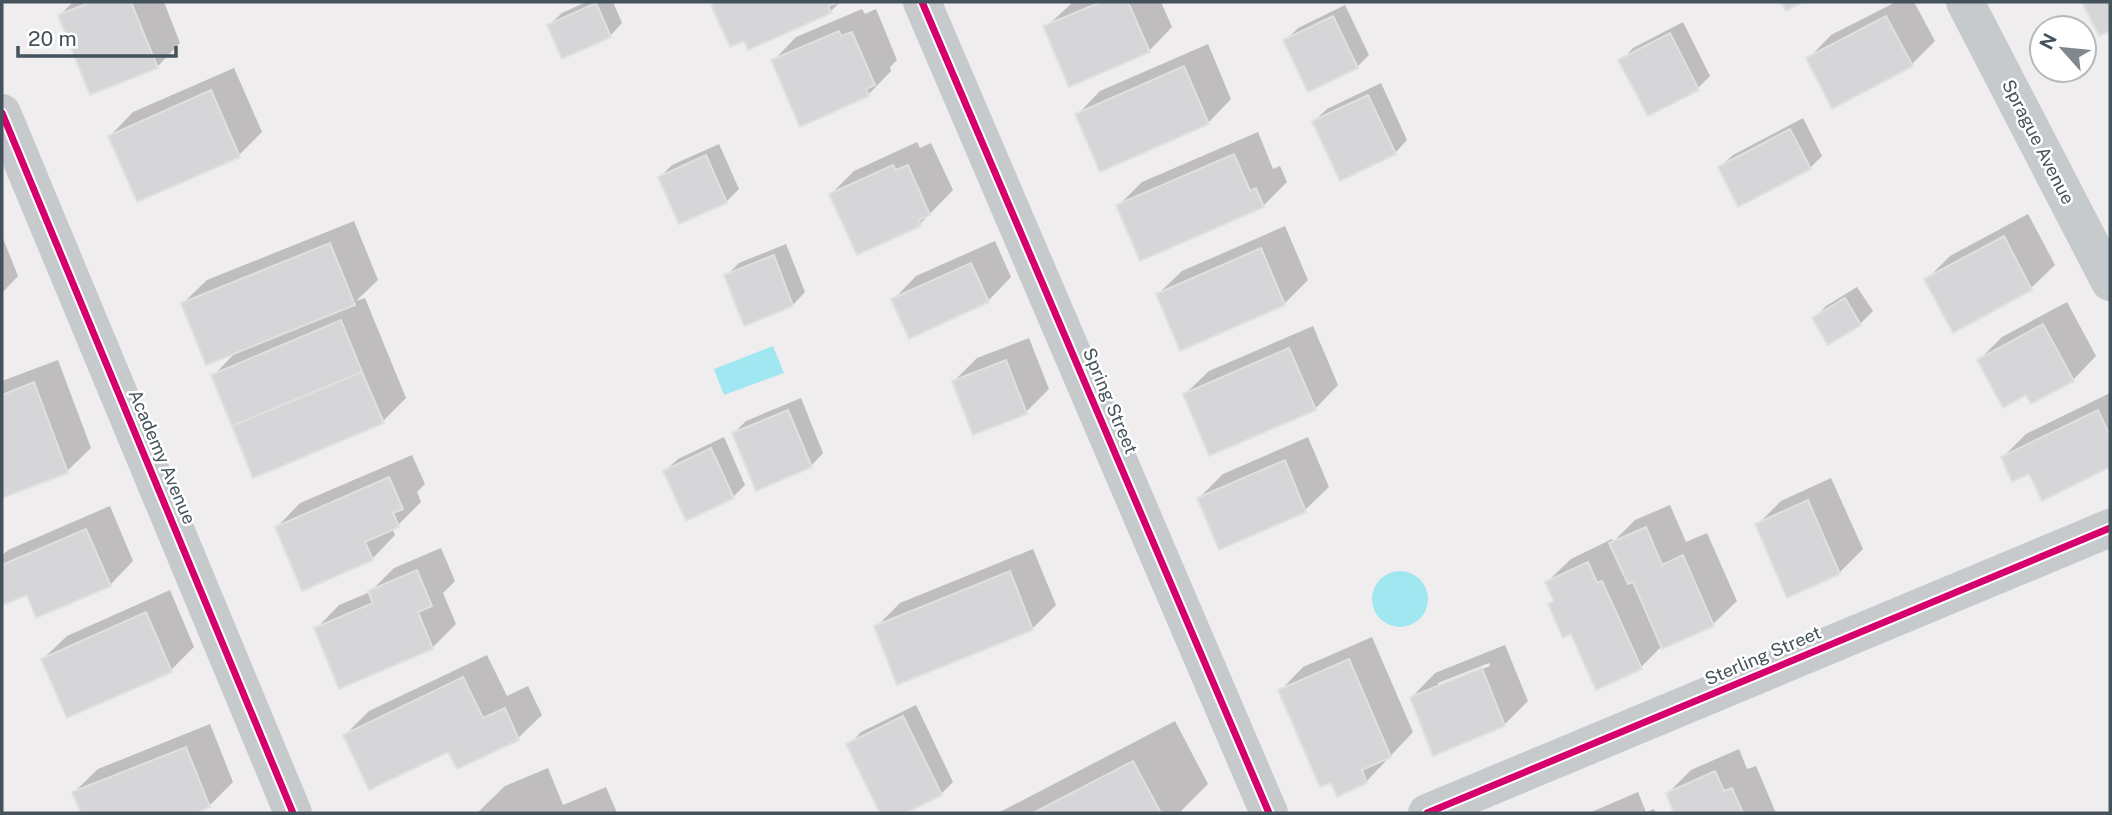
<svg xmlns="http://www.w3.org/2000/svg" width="2112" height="815" font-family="'Public Sans',sans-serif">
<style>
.water{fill:#a1e7f2}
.shadow{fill:#0003;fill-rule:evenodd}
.building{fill:#d6d6d8;stroke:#e0dfe1;stroke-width:2}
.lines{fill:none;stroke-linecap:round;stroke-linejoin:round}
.minor{stroke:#c7cacc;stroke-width:38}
.cycleway-casing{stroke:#fff;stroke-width:11}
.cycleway{stroke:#d6006c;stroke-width:7}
.labels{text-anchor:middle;stroke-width:5;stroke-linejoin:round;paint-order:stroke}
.street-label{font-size:18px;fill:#44525b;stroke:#fff}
</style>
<rect width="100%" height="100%" fill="#efedee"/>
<g class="water">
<polygon points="773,346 784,373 724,395 714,369"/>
<circle cx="1400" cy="599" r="28"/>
</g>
<g class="shadow">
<polygon points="73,2 164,2 180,43 157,67 60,15"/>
<polygon points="586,2 613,2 622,23 610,36 549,25 562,13"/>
<polygon points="717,2 840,2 830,12 745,39 713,5"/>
<polygon points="1073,2 1161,2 1172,27 1149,51 1046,27"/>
<polygon points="1896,2 1914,2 1935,41 1911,65 1808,59 1831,35"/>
<polygon points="1345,5 1369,55 1357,67 1285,41 1298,28"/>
<polygon points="862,9 865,14 876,9 897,60 890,67 891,71 868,95 773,61 796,37"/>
<polygon points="1683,22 1710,76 1698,88 1649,114 1621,61 1633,48"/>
<polygon points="1208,44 1231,99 1208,123 1077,115 1100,91"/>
<polygon points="234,68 262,132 239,155 110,136 133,112"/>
<polygon points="1381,83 1407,140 1395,153 1314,121 1327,109"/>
<polygon points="1803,118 1822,156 1810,168 1720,167 1733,155"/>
<polygon points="1258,132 1273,169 1280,166 1287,182 1263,206 1118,206 1142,182"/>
<polygon points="917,142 920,148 931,143 953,190 920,224 831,194 854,171"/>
<polygon points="719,144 739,189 726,202 660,177 672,165"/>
<polygon points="2028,214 2055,265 2031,288 1954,331 1926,280 1950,256"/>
<polygon points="354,221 378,280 356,301 365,298 406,398 383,421 213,376 238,350 183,303 207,280"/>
<polygon points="1285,226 1308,280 1284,304 1181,349 1158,294 1182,271"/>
<polygon points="2,236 18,276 2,293"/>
<polygon points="995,241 1011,277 988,301 893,300 916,276"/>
<polygon points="786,244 805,292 793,305 745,324 726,276 739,263"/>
<polygon points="1857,287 1873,311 1860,324 1829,343 1814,319 1826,306"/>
<polygon points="2067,302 2096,356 2073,380 2027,393 1979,360 2002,337"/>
<polygon points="1313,326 1338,385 1315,409 1185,394 1209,371"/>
<polygon points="1029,338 1049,389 1026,412 954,381 977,358"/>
<polygon points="58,360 91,448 67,471 2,496 2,381"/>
<polygon points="2110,393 2110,465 2043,499 2030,472 2003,457 2026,434"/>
<polygon points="801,398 823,453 811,466 734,433 746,421"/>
<polygon points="724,437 745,485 733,497 665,471 678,459"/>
<polygon points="1308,437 1329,487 1305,510 1220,547 1199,498 1223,474"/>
<polygon points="412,455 425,484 417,492 421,502 398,525 392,528 395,535 372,559 277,527 300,503"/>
<polygon points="1831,478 1863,549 1839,573 1757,525 1781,501"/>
<polygon points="1670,505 1686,542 1707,533 1737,601 1713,624 1662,646 1641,667 1571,632 1550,605 1555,599 1547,582 1571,559 1612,539 1613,542 1635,520"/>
<polygon points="110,506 133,561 110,585 28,592 2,603 2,556 8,550"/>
<polygon points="441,548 455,581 443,593 456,624 432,648 316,629 339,605 370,592 394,568"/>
<polygon points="1033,549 1056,605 1032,629 876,627 900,603"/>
<polygon points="170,590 194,647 171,670 43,659 67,636"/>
<polygon points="1372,637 1413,732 1366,782 1280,691 1303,667"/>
<path d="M1505,645L1528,701L1504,725L1412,697L1435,673ZM1489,663L1490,666L1438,687V683Z"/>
<polygon points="487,655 507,696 528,686 542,715 518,738 458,767 449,749 345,735 369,711"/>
<polygon points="916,705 953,782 941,794 902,813 882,813 849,745 861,732"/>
<polygon points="1175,721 1208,784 1179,813 998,813"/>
<polygon points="210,724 233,782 209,806 191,813 83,813 74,792 98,769"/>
<polygon points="1739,749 1747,769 1756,766 1776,813 1670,813 1674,809 1668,793 1691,770"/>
<polygon points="548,768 563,805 606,787 617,813 477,813 505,786"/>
<polygon points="1638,792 1646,812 1654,809 1656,813 1589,813"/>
</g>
<g class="building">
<polygon points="91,2 131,2 158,68 90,95 58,15"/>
<polygon points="718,2 839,2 828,6 831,13 748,50 744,41 730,47 711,5"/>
<polygon points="1101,2 1128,2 1150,52 1069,87 1043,26"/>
<polygon points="1781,2 1803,2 1786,11"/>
<polygon points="2082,2 2110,2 2110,31 2099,36"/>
<polygon points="596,3 611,37 562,59 547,25"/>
<polygon points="1333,16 1358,68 1308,92 1283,40"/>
<polygon points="1886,16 1913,66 1832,109 1806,58"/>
<polygon points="839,31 841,36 852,32 875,85 866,89 869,96 800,127 771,60"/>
<polygon points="1670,33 1699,90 1648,116 1618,60"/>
<polygon points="1184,66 1209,124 1100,172 1075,114"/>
<polygon points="211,90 240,157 137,202 108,136"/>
<polygon points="1368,95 1396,154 1340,181 1312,121"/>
<polygon points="1790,129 1811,169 1738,207 1718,167"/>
<polygon points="1234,154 1250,191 1256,188 1264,207 1140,261 1116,205"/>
<polygon points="706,155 727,203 679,224 658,177"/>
<polygon points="893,165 896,170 908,165 930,215 919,220 921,226 857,255 829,194"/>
<polygon points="2004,236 2032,290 1953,333 1924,279"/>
<polygon points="330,243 355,305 206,365 181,303"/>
<polygon points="1261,248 1285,305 1180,351 1156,294"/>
<polygon points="774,255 793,306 744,326 724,275"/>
<polygon points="971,263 989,302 909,339 891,299"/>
<polygon points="1845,298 1861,325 1828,345 1812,318"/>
<polygon points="341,320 362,372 232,426 211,375"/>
<polygon points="2043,324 2074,381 2031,404 2026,395 2003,408 1977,360"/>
<polygon points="1289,348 1316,410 1209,456 1183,394"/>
<polygon points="1006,360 1027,414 973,435 952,381"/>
<polygon points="362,372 384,423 253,478 232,426"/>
<polygon points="34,382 68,473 2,498 2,395"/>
<polygon points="788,410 812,467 756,491 732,433"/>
<polygon points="2098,410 2110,436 2110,467 2042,501 2029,474 2012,482 2001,457"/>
<polygon points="711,448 734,498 686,521 663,471"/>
<polygon points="1285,460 1306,512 1219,550 1197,498"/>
<polygon points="389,477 403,509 393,513 399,527 365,542 373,560 302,591 275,527"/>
<polygon points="1808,500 1840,574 1787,598 1755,524"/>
<polygon points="1646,527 1662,565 1683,555 1714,626 1662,649 1633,582 1628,584 1609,543"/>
<polygon points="86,529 111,586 36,618 27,595 2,605 2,565"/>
<polygon points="1588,562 1597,583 1602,581 1642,669 1596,690 1571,634 1563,638 1548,604 1554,601 1545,582"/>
<polygon points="417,570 432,606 418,612 433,649 339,689 314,628 373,603 368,591"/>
<polygon points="1010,571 1033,630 897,685 874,626"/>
<polygon points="146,612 172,672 67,718 41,659"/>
<polygon points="1349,659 1391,757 1362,770 1367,783 1337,797 1331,783 1320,787 1278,690"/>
<polygon points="1482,668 1505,726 1433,756 1410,697"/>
<polygon points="463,677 483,718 505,708 519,740 457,769 448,752 369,790 343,735"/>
<polygon points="903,716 942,795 906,813 880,813 846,744"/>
<polygon points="186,747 210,807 196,813 81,813 72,792"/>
<polygon points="1133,761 1161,813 1033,813"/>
<polygon points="1715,771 1724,791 1732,788 1743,813 1669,813 1673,811 1666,793"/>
</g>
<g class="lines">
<g class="minor">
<polyline points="922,2 1269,813"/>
<polyline points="1965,2 2110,282"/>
<polyline points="2,113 293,813"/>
<polyline points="1427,813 2110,528"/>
</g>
<defs>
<g id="cycleway">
<polyline points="922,2 1269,813"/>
<polyline points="2,113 293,813"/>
<polyline points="1427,813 2110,528"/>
</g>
</defs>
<use href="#cycleway" class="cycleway-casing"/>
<use href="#cycleway" class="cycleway"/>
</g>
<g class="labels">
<g class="street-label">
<text transform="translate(2038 142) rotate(63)" y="6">Sprague Avenue</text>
<text transform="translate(1110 401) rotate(67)" y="6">Spring Street</text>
<text transform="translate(162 457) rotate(67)" y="6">Academy Avenue</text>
<text transform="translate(1763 656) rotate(-23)" y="6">Sterling Street</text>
</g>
</g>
<rect width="2112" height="815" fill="none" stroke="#44525b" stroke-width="7"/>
<g transform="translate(2063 49) rotate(297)"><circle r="33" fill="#ffffff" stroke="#b4babd" stroke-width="2"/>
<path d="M0-5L12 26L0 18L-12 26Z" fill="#80888e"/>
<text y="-10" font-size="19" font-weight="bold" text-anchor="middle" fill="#44525b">N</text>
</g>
<path d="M18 46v10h158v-10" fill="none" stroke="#44525b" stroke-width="3.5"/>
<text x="28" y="46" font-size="21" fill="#44525b" stroke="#ffffff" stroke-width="5" paint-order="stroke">20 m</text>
</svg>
